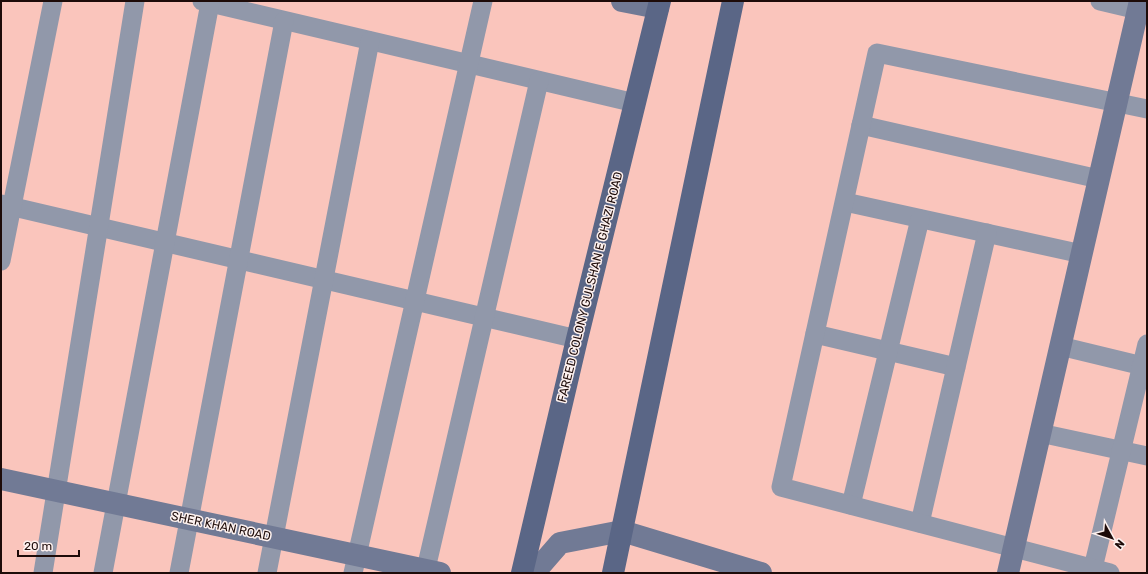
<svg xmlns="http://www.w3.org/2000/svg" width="1148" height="574" font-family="Rubik,sans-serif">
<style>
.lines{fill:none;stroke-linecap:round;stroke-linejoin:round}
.street{stroke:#9198aa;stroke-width:19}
.secondary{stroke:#717a95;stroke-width:22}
.primary{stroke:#5a6686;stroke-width:22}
.labels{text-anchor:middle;stroke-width:3;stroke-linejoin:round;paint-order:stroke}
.street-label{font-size:12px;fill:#1d0b09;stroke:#fdf1ef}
</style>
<rect width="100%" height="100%" fill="#fac5bc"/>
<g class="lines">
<g class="street">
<polyline points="202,1 635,103"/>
<polyline points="1100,1 1138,10"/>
<polyline points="861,125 1099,179"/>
<polyline points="845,202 1082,254"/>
<polyline points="1,204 577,339"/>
<polyline points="1,261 53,1"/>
<polyline points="815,334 956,367"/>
<polyline points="1060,346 1147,367"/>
<polyline points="1040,433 1147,456"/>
<polyline points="851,505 920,219"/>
<polyline points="920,523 987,233"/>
<polyline points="1093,568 1147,344"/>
<polyline points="43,573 135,1"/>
<polyline points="103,573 210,3"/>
<polyline points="179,573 284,21"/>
<polyline points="267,573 370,41"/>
<polyline points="353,573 483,1"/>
<polyline points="425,573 539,81"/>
<polyline points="1110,573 781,487 877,53 1147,109"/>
</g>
<g class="secondary">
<polyline points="622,1 658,8"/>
<polyline points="1,479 440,573"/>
<polyline points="534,573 560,543 622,531 761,573"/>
<polyline points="1008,573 1140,1"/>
</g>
<g class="primary">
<polyline points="522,573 577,339 660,1"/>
<polyline points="613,573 733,1"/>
</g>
</g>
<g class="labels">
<g class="street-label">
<text transform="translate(590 287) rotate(-76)" y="4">FAREED COLONY GULSHAN E GHAZI ROAD</text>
<text transform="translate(221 526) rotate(12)" y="4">SHER KHAN ROAD</text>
</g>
</g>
<rect width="1148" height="574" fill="none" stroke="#1d0b09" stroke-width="4"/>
<g transform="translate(1112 538) rotate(130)" stroke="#fdf1ef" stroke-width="3" paint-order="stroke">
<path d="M0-3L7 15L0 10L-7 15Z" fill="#1d0b09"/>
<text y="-6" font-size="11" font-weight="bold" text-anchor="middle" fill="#1d0b09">N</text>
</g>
<path d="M18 550v6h61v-6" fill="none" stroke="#1d0b09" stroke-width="2"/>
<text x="24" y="550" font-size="12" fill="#1d0b09" stroke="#fdf1ef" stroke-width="3" paint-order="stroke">20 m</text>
</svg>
